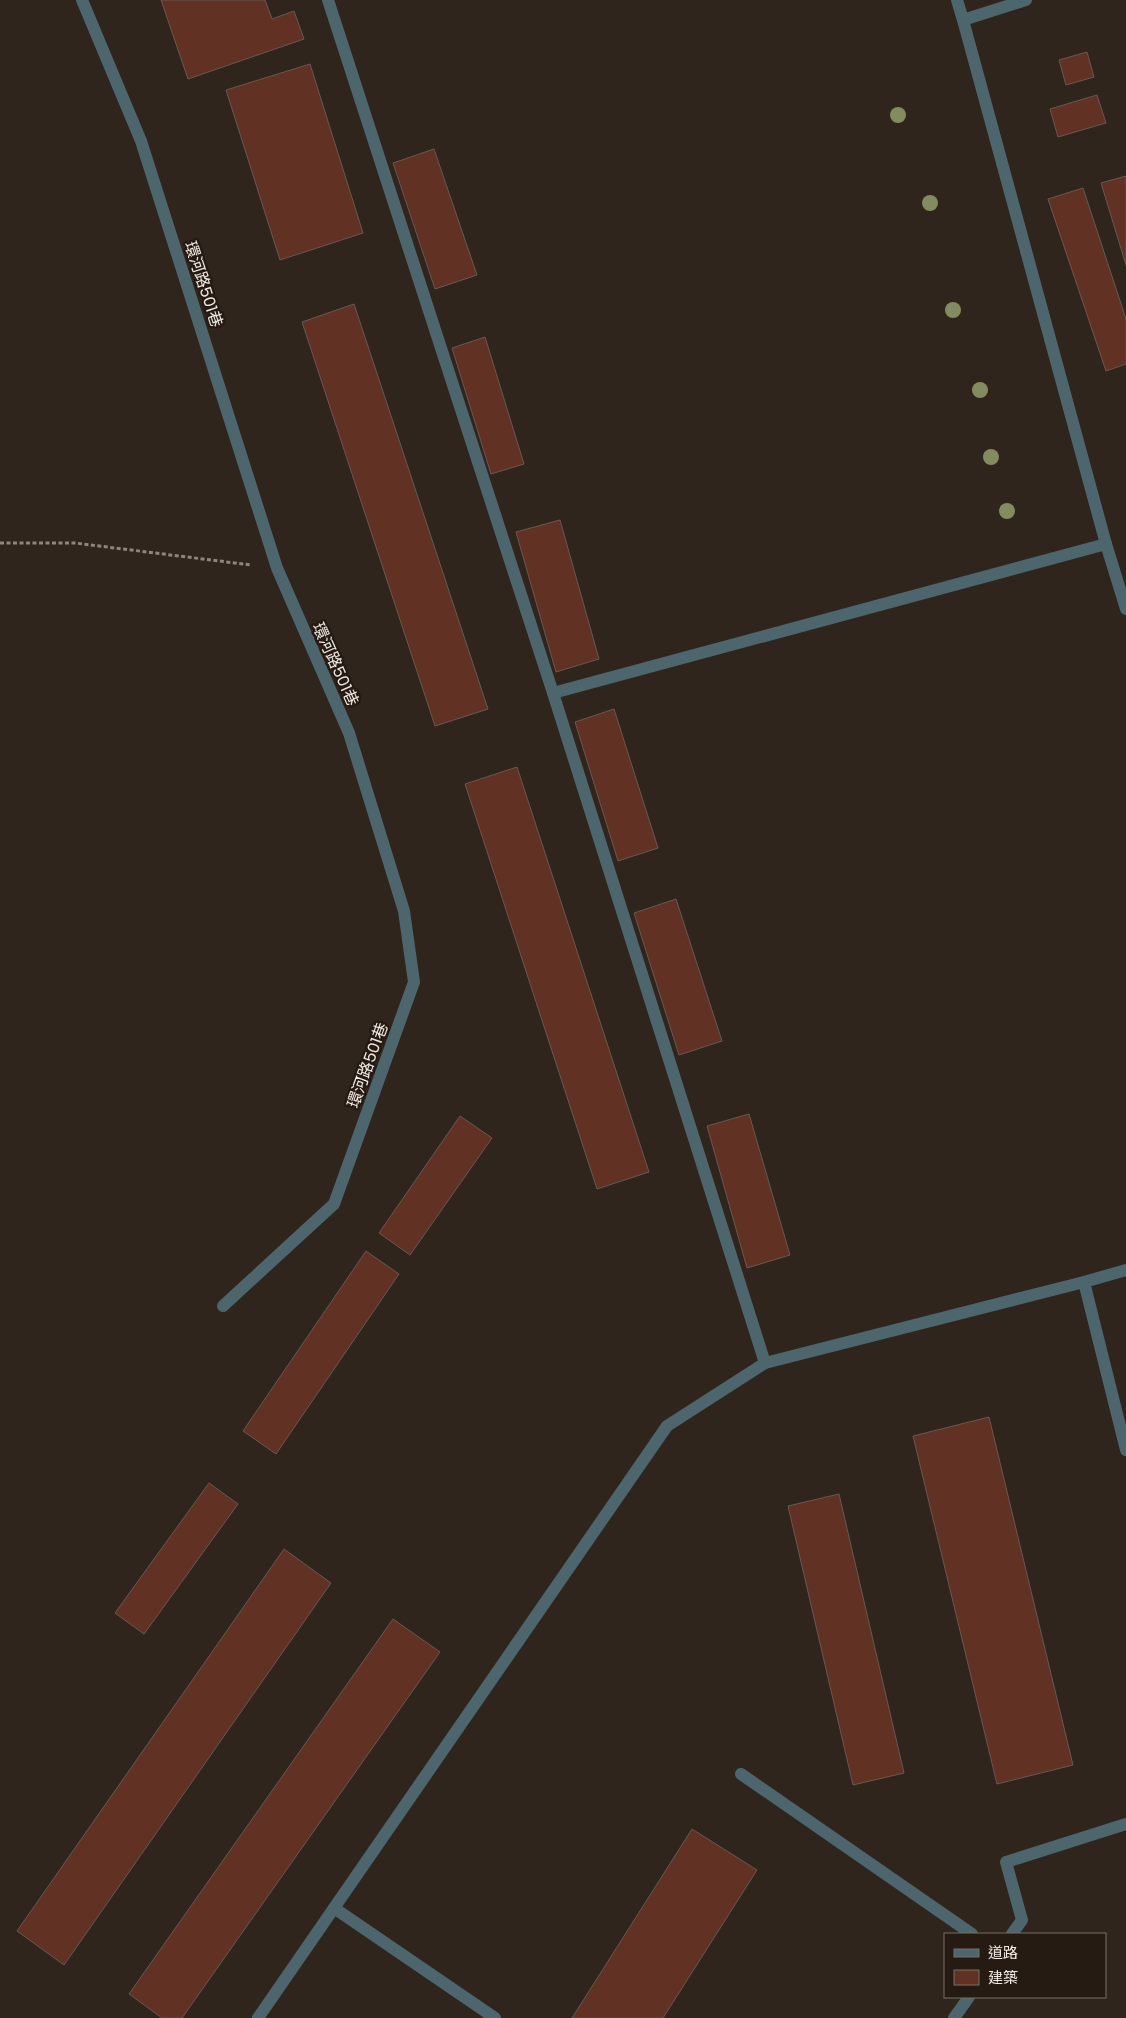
<svg xmlns="http://www.w3.org/2000/svg" width="1126" height="2018" font-family="Poppins,'Noto Sans TC',sans-serif">
<style>
.building{fill:#613223;stroke:#685853}
.lines{fill:none;stroke-linecap:round;stroke-linejoin:round}
.path{stroke:#8e857d;stroke-width:3;stroke-dasharray:4 2.5;stroke-linecap:butt}
.service{stroke:#4d666e;stroke-width:12}
.minor{stroke:#4d666e;stroke-width:12}
.tree{fill:#838c5f}
.labels{text-anchor:middle;stroke-width:5;stroke-linejoin:round;paint-order:stroke}
.street-label{font-size:16px;fill:#f2ebe5;stroke:#261b13}
</style>
<rect width="100%" height="100%" fill="#30251c"/>
<g class="building">
<polygon points="161,0 265,0 272,19 294,11 304,39 188,79"/>
<polygon points="1087,52 1094,77 1066,85 1059,60"/>
<polygon points="310,64 363,233 280,260 226,90"/>
<polygon points="1097,95 1106,123 1058,137 1050,109"/>
<polygon points="434,149 477,275 435,289 393,163"/>
<polygon points="1126,176 1126,265 1101,183"/>
<polygon points="1083,188 1126,319 1126,364 1106,371 1048,199"/>
<polygon points="354,304 488,709 435,726 302,322"/>
<polygon points="485,337 524,464 491,474 452,348"/>
<polygon points="560,520 599,659 556,672 516,532"/>
<polygon points="614,709 658,848 618,861 575,722"/>
<polygon points="517,767 649,1172 597,1189 465,784"/>
<polygon points="676,899 722,1041 679,1055 634,913"/>
<polygon points="749,1114 790,1255 747,1268 707,1126"/>
<polygon points="460,1116 492,1138 410,1255 379,1233"/>
<polygon points="366,1251 399,1274 276,1454 243,1431"/>
<polygon points="989,1417 1073,1765 997,1784 913,1436"/>
<polygon points="209,1483 238,1504 144,1634 115,1613"/>
<polygon points="839,1494 904,1773 853,1785 788,1506"/>
<polygon points="284,1549 331,1583 64,1965 17,1931"/>
<polygon points="393,1619 440,1652 182,2018 162,2018 129,1994"/>
<polygon points="692,1829 757,1870 663,2018 572,2018"/>
</g>
<g class="lines">
<polyline class="path" points="0,543 75,543 251,565"/>
<g class="service">
<polyline points="82,0 141,141 277,568 349,733 404,911 414,982 334,1204 223,1306"/>
<polyline points="328,0 553,693 765,1363"/>
<polyline points="957,0 963,20 1026,0"/>
<polyline points="963,20 1106,544 1126,609"/>
<polyline points="553,693 1106,544"/>
<polyline points="1084,1282 1126,1450"/>
<polyline points="334,1908 495,2018"/>
<polyline points="1012,1934 1022,1920 1006,1862 1126,1824"/>
<polyline points="258,2018 667,1426 765,1363 1084,1282 1126,1270"/>
<polyline points="954,2018 969,1997"/>
</g>
<polyline class="minor" points="741,1774 972,1934"/>
</g>
<g class="tree">
<circle cx="898" cy="115" r="8"/>
<circle cx="930" cy="203" r="8"/>
<circle cx="953" cy="310" r="8"/>
<circle cx="980" cy="390" r="8"/>
<circle cx="991" cy="457" r="8"/>
<circle cx="1007" cy="511" r="8"/>
</g>
<g class="labels">
<g class="street-label">
<text transform="translate(204 284) rotate(72)" y="6">環河路501巷</text>
<text transform="translate(336 664) rotate(66)" y="6">環河路501巷</text>
<text transform="translate(367 1065) rotate(-70)" y="6">環河路501巷</text>
</g>
</g>
<rect x="944" y="1933" width="162" height="65" fill="#261b13" stroke="#786e67"/>
<rect x="954" y="1949" width="25" height="8" fill="#4d666e" stroke="#786e67"/>
<text x="988" y="1958" font-size="15" fill="#f2ebe5">道路</text>
<rect x="954" y="1970" width="25" height="15" fill="#613223" stroke="#786e67"/>
<text x="988" y="1983" font-size="15" fill="#f2ebe5">建築</text>
</svg>
